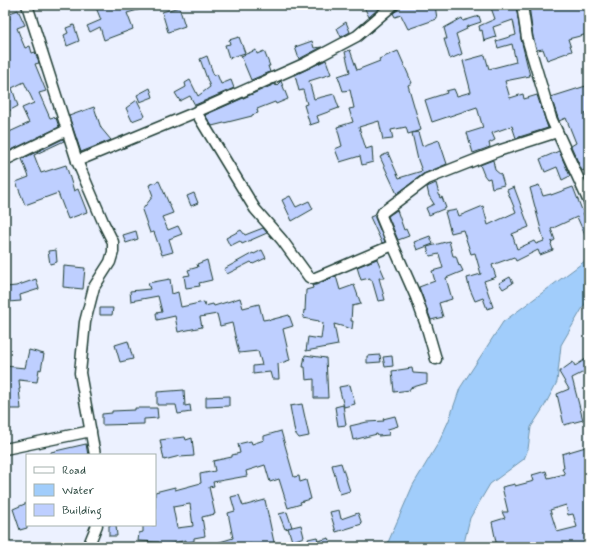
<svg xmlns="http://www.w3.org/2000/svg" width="594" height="552" font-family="Mynerve,sans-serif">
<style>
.water{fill:#a1cdfb;stroke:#6d93ab}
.building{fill:#becfff;stroke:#1f3d34;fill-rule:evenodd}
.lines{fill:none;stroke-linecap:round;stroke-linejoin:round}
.minor-casing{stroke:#1f3d34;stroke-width:13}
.minor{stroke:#fff;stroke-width:10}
</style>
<rect width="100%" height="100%" fill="#ecf1ff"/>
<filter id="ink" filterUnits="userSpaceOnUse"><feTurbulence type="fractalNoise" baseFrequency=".025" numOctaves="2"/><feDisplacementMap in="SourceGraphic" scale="8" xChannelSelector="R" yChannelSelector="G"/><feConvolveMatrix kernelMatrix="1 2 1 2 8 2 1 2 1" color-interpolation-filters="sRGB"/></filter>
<g filter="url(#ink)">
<polygon class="water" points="589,258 589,297 561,345 557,382 544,407 531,427 528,449 524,459 490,484 470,518 463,547 386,547 413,485 439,442 449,420 460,388 503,322"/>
<g class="building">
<polygon points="95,5 148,5 149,7 127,13 133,29 104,40 100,27 90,32 87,26 101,20"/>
<polygon points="363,5 377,5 378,9 369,17"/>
<polygon points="399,5 435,5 437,19 408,29 401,15 395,17 393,13 398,10"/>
<polygon points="490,5 516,5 521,39 530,76 505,81 510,98 523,94 524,99 537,95 548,128 516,138 512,126 492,133 495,140 489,143 490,147 473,153 467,133 483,128 477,107 432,122 425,100 447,93 446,91 454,89 457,96 471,92 463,61 485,55 489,69 516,62 512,44 498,48 496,41 516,35 513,20 493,27 496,37 484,41 482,30 480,31 479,26 495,19"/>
<polygon points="529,5 584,5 586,15 584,15 588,34 568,39 572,51 547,60 543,49 537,50 533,37"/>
<polygon points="179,7 185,26 168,32 162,12"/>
<polygon points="18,10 25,25 17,28 22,41 25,48 30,46 32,53 35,52 39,63 35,64 46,91 39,93 50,118 54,117 55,119 56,118 59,127 5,153 5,134 29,123 22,108 34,103 24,82 12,88 18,106 5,113 5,21 10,19 7,14"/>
<polygon points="479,16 481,22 466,27 467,29 456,34 462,54 450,59 444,39 447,39 444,28 462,18 463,21"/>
<polygon points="346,22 350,32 341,37 337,28"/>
<polygon points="74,25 79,41 67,46 64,35 68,33 66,28"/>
<polygon points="239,37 245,53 229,58 225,45 230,44 229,40"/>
<polygon points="312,41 314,48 322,47 299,59 295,47"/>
<polygon points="256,50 257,54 264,51 270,66 268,66 270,72 251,80 241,56"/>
<polygon points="350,50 357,70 380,61 379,59 398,51 412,83 408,85 421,130 408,134 406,127 391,130 393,139 383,140 379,121 359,127 366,149 372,147 373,162 362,165 360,156 340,162 335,149 342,146 337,127 353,122 349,109 354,108 350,90 343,91 338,76 350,72 345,52"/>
<polygon points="207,56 214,76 217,74 221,84 231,80 234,88 195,105 190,96 180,101 175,93 186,87 185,83 190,80 198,96 210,87 200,59"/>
<polygon points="326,60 331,74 309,81 314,99 334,94 339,108 317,116 319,122 310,125 304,105 307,104 303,90 299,91 295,75"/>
<polygon points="281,81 288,99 276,104 275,102 257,109 258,113 252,115 252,116 212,126 205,115 275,84 276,86"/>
<polygon points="589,85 589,111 585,113 589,122 589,168 582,171 571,146 576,143 566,118 559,121 551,97"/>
<polygon points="150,88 153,97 140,102 137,95"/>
<polygon points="137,100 145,116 132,121 126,108"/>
<polygon points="94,107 101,128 111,140 81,152 69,116"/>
<polygon points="418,132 422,146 439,140 447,164 423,174 397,194 380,157 388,153 399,178 422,171 418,160 412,133"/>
<polygon points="63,139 64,141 34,155 41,173 66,165 74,191 78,189 87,212 68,219 58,193 25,205 16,182 29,177 22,159"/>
<polygon points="559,151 570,176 562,180 557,167 545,172 540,159"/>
<polygon points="493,160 495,170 501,175 504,185 492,188 490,178 487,179 484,175 480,165"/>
<polygon points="159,181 173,213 162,217 168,230 178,226 182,234 169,239 173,252 162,255 154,232 150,233 142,210 153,196 149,185"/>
<polygon points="436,183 440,198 442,197 446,208 429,215 426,208 434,204 429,196 427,187"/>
<polygon points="539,185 543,196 551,194 551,195 573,187 589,228 589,233 585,235 577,217 551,229 555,240 551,242 552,243 551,244 553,250 540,255 538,250 516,261 514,257 492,265 496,277 484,281 493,307 487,309 483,298 475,301 469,287 467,278 481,274 475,253 471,254 463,230 451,233 445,212 457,210 459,216 483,206 488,225 516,212 507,190 514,187 529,227 512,234 517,249 534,241 536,244 544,241 530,188"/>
<polygon points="194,193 198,203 191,206 187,196"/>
<polygon points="290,196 296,207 309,201 313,209 292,221 282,200"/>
<polygon points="397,210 404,230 406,229 409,236 398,240 388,216"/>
<polygon points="375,215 375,218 385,242 382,243 370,217"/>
<polygon points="263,228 267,233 242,244 240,241 230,246 226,238 241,230 245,235"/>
<polygon points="136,231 138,239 126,243 123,235"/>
<polygon points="430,236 433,244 417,250 414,242"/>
<polygon points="449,241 453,256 456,256 459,266 460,265 463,271 446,278 452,299 439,303 443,317 431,320 419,287 435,281 432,271 443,268 439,254 430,256 427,247"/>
<polygon points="56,250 57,262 50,264 48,251"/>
<polygon points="262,250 266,258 253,264 251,262 227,274 224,269 253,253 254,254"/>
<polygon points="377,259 385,278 379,278 385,300 378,301 372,280 370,280 370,278 361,280 357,267"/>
<polygon points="207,260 212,280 199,283 200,286 186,288 184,276 190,275 188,270 198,267 197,264"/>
<polygon points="64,266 85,268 83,289 63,287"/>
<polygon points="336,276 340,290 354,285 361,304 352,306 351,321 353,321 352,329 334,324 338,345 306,351 308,337 321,339 323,323 319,322 319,321 303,318 304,310 305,311 306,290 313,288 312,285 316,285"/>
<polygon points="510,277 513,283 503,289 499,283"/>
<polygon points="36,279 39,289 20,295 21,301 8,302 6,287 16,286"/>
<polygon points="170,279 172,294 178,292 181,307 204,302 205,306 213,304 214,306 240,298 243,308 259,304 263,320 269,319 270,320 289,315 293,326 283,329 290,360 278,364 279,379 272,379 270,372 253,374 253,366 262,365 258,351 239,353 232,323 220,326 217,314 200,317 202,327 178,332 175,316 157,320 156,313 162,312 158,296 131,301 130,291 150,289 148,283"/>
<polygon points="100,308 113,308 112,315 100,315"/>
<polygon points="128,341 133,359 120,362 115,345"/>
<polygon points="29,350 44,354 41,370 39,369 37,382 19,380 20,389 19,389 21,409 7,409 5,399 5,366 25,368"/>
<polygon points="305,355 326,358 328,398 314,398 314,379 306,380 305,367 303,367"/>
<polygon points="380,355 381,362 367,363 367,356"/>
<polygon points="392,356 393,366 385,367 383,357"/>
<polygon points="589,357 589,384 584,372 572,378 583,420 564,425 557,394 569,389 559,372 573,362 575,366"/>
<polygon points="412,368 413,373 427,374 427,383 410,388 410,390 394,392 392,371"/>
<polygon points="350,385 355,404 344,407 339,387"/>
<polygon points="184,390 185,406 190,405 191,412 178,414 176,405 157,405 157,392"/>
<polygon points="229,396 229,406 206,407 206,397"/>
<polygon points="302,404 309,436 299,438 295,433 290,406"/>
<polygon points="343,405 346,425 338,426 335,407"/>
<polygon points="135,408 157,408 158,418 144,419 144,424 102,425 102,414 112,413 112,411 135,410"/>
<polygon points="395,416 398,426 388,429 389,435 378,436 377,434 353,440 350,426 367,422 384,421 383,419"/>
<path d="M281,431L294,477L299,476L300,482L306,480L311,499L300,502L301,504L288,508L279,479L270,482L265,465L246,471L247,476L213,482L214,486L209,487L215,514L202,517L205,536L194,538V541L186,542V540L167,545V547H159V542L138,541L139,533L143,532V525H155V492L175,487V490L201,483L200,474L215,471L213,461L232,457V455L240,453L238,444L251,441L252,444L264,440V436ZM190,504L193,526L177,528L173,507Z"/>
<polygon points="185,437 186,440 192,438 194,456 180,457 180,456 164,460 160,440 175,438"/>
<polygon points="86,444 88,455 51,455 51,452"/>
<path d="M589,446V547H517L516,544L503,547H497L492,522L505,518L502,512H508L502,487L515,484V486L534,481L532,475L546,471L548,478L565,474L562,469L564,468L562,454ZM566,505L568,515L573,514L577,527L557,532L550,510Z"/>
<polygon points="341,463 350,491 340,494 332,465"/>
<polygon points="239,495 243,506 265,500 275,547 252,547 251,544 234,547 210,547 210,545 233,538 228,513 235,511 231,497"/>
<polygon points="27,503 27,528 20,530 13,509"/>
<polygon points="339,510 341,519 358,513 362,524 336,532 330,512"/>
<polygon points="287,512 292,527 285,529 279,514"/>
<polygon points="109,525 116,525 117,536 109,536"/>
<polygon points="301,525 304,537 292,541 288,528"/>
<polygon points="317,537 318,541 329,538 332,547 304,547 304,545 309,543 308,539"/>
</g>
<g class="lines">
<defs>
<g id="minor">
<polyline points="27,5 77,161 104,224 113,242 113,252 110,262 94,287 85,322 80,373 95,455"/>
<polyline points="522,5 527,38 551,118 589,202"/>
<polyline points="196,112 255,209 282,240 309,277 313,279 393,245 381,216 383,212 427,179 498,151 557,132"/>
<polyline points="5,160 67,130"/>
<polyline points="77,161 196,112 306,63 357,36 393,5"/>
<polyline points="393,245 416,297 427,328 436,359"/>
<polyline points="5,449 91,431"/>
<polyline points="88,547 97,525"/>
</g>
</defs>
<use href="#minor" class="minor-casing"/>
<use href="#minor" class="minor"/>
</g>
</g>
<rect width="594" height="552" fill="none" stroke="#fff" stroke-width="20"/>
<rect x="10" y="10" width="574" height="532" fill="none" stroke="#1f3d34" stroke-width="1.5" filter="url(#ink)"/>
<rect x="26" y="454" width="130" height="72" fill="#ffffff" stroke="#a5b1ae"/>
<rect x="34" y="467" width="20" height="6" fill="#ffffff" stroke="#a5b1ae"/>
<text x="62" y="474" font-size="12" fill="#1f3d34">Road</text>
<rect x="34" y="484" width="20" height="12" fill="#a1cdfb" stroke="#a5b1ae"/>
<text x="62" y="494" font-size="12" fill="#1f3d34">Water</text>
<rect x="34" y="504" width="20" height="12" fill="#becfff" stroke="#a5b1ae"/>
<text x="62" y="514" font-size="12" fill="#1f3d34">Building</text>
</svg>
